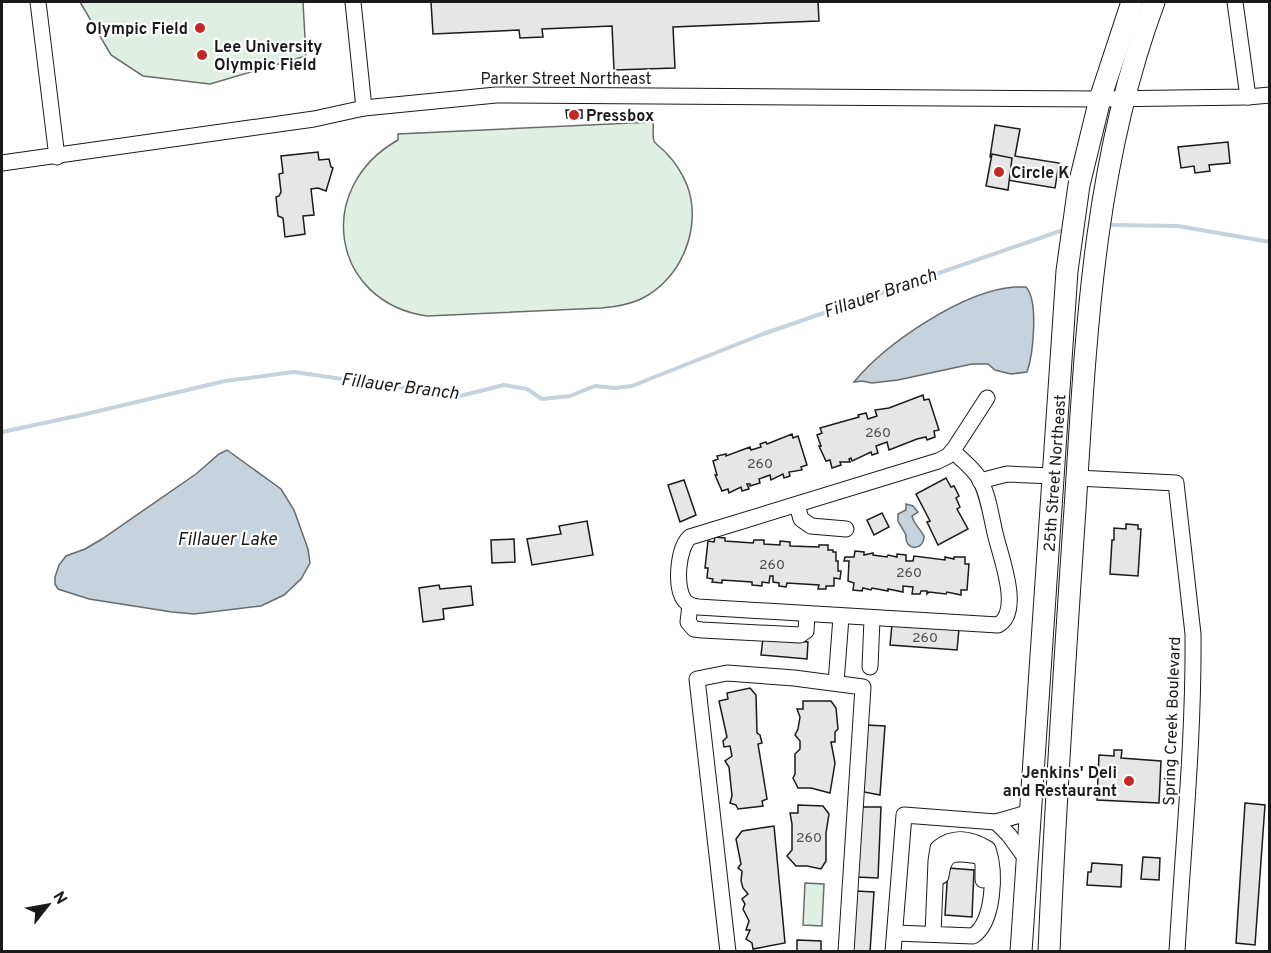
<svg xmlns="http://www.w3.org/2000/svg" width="1271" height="953" font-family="Overpass,sans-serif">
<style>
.green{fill:#e0efe3;stroke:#6a6a6a;stroke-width:1.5}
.water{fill:#c6d2dc;stroke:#6a6a6a;stroke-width:1.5}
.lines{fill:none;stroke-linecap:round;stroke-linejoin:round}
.stream{stroke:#c6d2dc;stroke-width:4}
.building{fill:#e6e6e6;stroke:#1a1a1a;stroke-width:1.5}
.minor-casing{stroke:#1a1a1a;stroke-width:17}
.highway-casing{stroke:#1a1a1a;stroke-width:23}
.minor{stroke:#fff;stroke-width:15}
.highway{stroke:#fff;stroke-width:21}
.poi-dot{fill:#c62828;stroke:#fff;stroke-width:2}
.labels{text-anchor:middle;stroke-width:4.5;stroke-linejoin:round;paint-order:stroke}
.number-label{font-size:14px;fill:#4d4d4d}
.poi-label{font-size:16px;font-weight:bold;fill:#1a1a1a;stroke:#fff;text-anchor:start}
.street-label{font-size:16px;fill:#1a1a1a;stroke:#fff}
.water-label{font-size:18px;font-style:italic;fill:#1a1a1a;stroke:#fff}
</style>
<rect width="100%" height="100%" fill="#fff"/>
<g class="green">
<polygon points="80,2 303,2 306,56 210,84 143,76 111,55"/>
<path d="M653,122C654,127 652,136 654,141C656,145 664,150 667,154C676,163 682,173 687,185C703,227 681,280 641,299C628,305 614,307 601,308L427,316C331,302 313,188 398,140V134Z"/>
<polygon points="805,883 824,884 822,926 803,925"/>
</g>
<g class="water">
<path d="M1014,287H1026C1039,301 1033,355 1027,372L1011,374L995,370L988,364H972L898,380L872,383L862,381L854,382C886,343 963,291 1014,287Z"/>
<polygon points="227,450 281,489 294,510 308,549 310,563 301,579 284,595 261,606 194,614 172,612 89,599 58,589 55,584 55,577 59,565 66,556 85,549 102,539 196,474 219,454"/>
<path d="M906,504L913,506L918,512L912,516C913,523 921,530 924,536C924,552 904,551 906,535L898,521V514L906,510Z"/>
</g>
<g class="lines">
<g class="stream">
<polyline points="1112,225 1178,226 1270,242"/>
<polyline points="2,432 86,414 225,381 294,372 460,396 504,385 527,389 542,399 570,396 595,386 615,388 632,386 763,334 1060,231"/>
</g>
</g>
<g class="building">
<polygon points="431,2 818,2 819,21 673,27 675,68 614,70 612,26 542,29 543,37 520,38 519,30 433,34"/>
<polygon points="566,110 582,110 582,118 567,118"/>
<polygon points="995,125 1020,129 1015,156 1059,163 1055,188 1007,180 1010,162 1007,160 990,157"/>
<polygon points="1228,142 1230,163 1209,165 1210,171 1195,173 1194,166 1181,168 1178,147"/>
<polygon points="318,152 319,160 329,159 331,167 333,168 326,191 318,188 311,189 314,215 303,216 305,234 285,237 283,218 278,216 276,197 279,196 281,192 279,174 283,173 281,156"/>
<polygon points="992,154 1012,158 1008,190 986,186"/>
<polygon points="923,395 924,400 929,399 939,430 934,431 935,437 927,440 926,437 917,439 889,450 887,442 876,446 878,453 872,455 871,452 852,461 851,458 849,459 850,462 840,462 841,465 832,468 830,460 826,461 819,446 821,446 817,435 822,433 820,428 859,417 858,415 866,413 868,419 877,416 875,410 889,408"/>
<polygon points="792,434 793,438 798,436 807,465 801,467 802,470 789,472 790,476 784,478 783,474 771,480 770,475 759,479 760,483 750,486 750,484 747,484 749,489 742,491 741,487 729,493 728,489 722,491 715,475 717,475 713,461 718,459 717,456 726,454 726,456 750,447 751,450 761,447 760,444 766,442 767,444"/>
<polygon points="946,478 951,487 954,486 959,496 956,498 960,507 957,509 968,529 938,545 927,522 930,521 916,494"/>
<polygon points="684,480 696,515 680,522 668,485"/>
<polygon points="882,513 889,527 874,535 867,520"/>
<polygon points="587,521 593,555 532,565 527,539 561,534 559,526"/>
<polygon points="1126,524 1138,525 1138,529 1141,529 1138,576 1110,574 1112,540 1114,540 1114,528 1126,529"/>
<polygon points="715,537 725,538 725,541 753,543 754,540 764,540 764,544 780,545 780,541 790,542 790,546 819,547 819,545 828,545 828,550 833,550 833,552 836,552 836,561 838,561 838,571 841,571 840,579 834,578 834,586 826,586 826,589 818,589 819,585 787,583 786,587 779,586 779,583 773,582 773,576 770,576 769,583 762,582 762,586 752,585 752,582 722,580 722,583 712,582 713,579 707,578 708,568 705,568 708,541 714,542"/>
<polygon points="514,539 515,562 492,563 491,540"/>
<polygon points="855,551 864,552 864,555 873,553 873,555 887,557 888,555 897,557 897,554 906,555 906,561 913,561 914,556 945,560 945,557 954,559 954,557 965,557 965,564 969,564 967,590 961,590 961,595 947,592 946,594 929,592 927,594 927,591 921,591 920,594 912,594 913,587 903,586 903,592 888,589 888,591 872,588 871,590 863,588 862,591 853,590 854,583 848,581 849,561 844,561 845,557 854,557"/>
<polygon points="439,585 440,589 471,586 473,605 443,609 444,619 423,622 419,588"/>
<polygon points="892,624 959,629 957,650 890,645"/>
<polygon points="763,638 808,642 807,659 761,655"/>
<polygon points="750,688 756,695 757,733 760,735 762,743 758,744 767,799 762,801 763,806 738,809 736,805 730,803 732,796 729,767 725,761 732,756 730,746 724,747 723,741 727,737 719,701 728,699 727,693"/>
<polygon points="803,701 831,701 836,708 838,729 835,732 835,742 831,742 835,763 830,793 811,788 798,788 793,778 795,774 795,754 800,749 800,741 795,735 798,729 800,717 797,709 803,709"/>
<polygon points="866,725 885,726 880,795 864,792"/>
<polygon points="1114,750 1122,750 1121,758 1161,761 1159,803 1097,800 1099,755 1114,756"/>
<polygon points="1245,803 1265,805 1255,945 1236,943"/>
<polygon points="798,805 823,806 829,814 826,833 826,861 821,869 807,866 796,866 787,856 792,850 792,824 790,813 798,813"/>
<polygon points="860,807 881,807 878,878 856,877"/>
<polygon points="774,826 785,943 753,949 752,943 746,939 750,930 746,930 749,921 743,909 745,904 742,899 748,894 743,888 741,881 742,871 738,868 741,864 736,839 742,831"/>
<polygon points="1143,857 1160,858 1159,880 1141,879"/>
<polygon points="1092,863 1122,865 1121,887 1087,885 1088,872 1091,872"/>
<polygon points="948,868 974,870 972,917 945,915"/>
<polygon points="856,891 874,892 870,952 852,952"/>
<polygon points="797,940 821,941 821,952 797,952"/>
</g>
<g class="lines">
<defs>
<g id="minor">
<polyline points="38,2 57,157"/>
<polyline points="353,2 364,108"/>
<polyline points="1235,2 1248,97"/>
<polyline points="2,163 314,119 364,108 496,95 1100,99 1248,97 1270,95"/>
<path d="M953,451C962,460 973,468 979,478C989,495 991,518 996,537C1001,558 1022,612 998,625L698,607C693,606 688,605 685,601C674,588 678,547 690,537L938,461L948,456L954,449L987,398"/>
<path d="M1077,478L1176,483L1193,634C1194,740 1183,846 1177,952"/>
<polyline points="980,481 1007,474 1054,476"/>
<polyline points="797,505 801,519 811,526 846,529"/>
<polyline points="690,605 688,622 694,629 702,630 800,635 806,631 807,615"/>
<polyline points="870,667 872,619"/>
<polyline points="836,683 841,617"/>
<polyline points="996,822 1009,835 1027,860"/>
<path d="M941,876C944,849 956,853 979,856L983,862V880"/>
<path d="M895,933L973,936C994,922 996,872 988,849C972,839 954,835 938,848L936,861L933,934"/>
<polyline points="728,952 697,679 727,673 794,678 863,687 846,952"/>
<polyline points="893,952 904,815 996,822 1030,812"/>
</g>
<g id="highway">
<polyline points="1021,952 1067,271 1079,185 1100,99 1132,2"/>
<path d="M1049,952C1055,804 1065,656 1075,509C1086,336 1093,166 1154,2"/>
</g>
</defs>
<use href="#minor" class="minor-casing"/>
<use href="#highway" class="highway-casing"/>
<use href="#minor" class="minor"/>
<use href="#highway" class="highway"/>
</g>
<g class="poi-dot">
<circle cx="200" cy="28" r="6"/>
<circle cx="202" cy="55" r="6"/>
<circle cx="574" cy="115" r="6"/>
<circle cx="999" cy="172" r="6"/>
<circle cx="1129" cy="781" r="6"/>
</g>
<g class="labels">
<g class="number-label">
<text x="878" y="437">260</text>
<text x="760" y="468">260</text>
<text x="772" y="569">260</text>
<text x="909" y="577">260</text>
<text x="925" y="642">260</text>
<text x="809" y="842">260</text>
</g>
<g class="poi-label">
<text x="188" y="34" text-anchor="end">Olympic Field</text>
<text x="214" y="52">Lee University<tspan x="214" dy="18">Olympic Field</tspan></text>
<text x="586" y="121">Pressbox</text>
<text x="1011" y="178">Circle K</text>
<text x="1117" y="778" text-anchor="end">Jenkins' Deli<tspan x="1117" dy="18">and Restaurant</tspan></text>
</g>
<g class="street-label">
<text x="566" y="84">Parker Street Northeast</text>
<text transform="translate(1054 473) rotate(-86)" y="6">25th Street Northeast</text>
<text transform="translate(1171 721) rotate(-88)" y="6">Spring Creek Boulevard</text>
</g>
<g class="water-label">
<text transform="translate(880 293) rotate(-19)" y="6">Fillauer Branch</text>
<text transform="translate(400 386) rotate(7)" y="6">Fillauer Branch</text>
<text x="227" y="545">Fillauer Lake</text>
</g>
</g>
<rect width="1271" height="953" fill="none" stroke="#1a1a1a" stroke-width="6"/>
<g transform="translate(48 905) rotate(59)" stroke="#ffffff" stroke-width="4.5" paint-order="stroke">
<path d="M0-4.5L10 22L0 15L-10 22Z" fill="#1a1a1a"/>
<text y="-9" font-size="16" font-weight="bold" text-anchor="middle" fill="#1a1a1a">N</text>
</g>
</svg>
